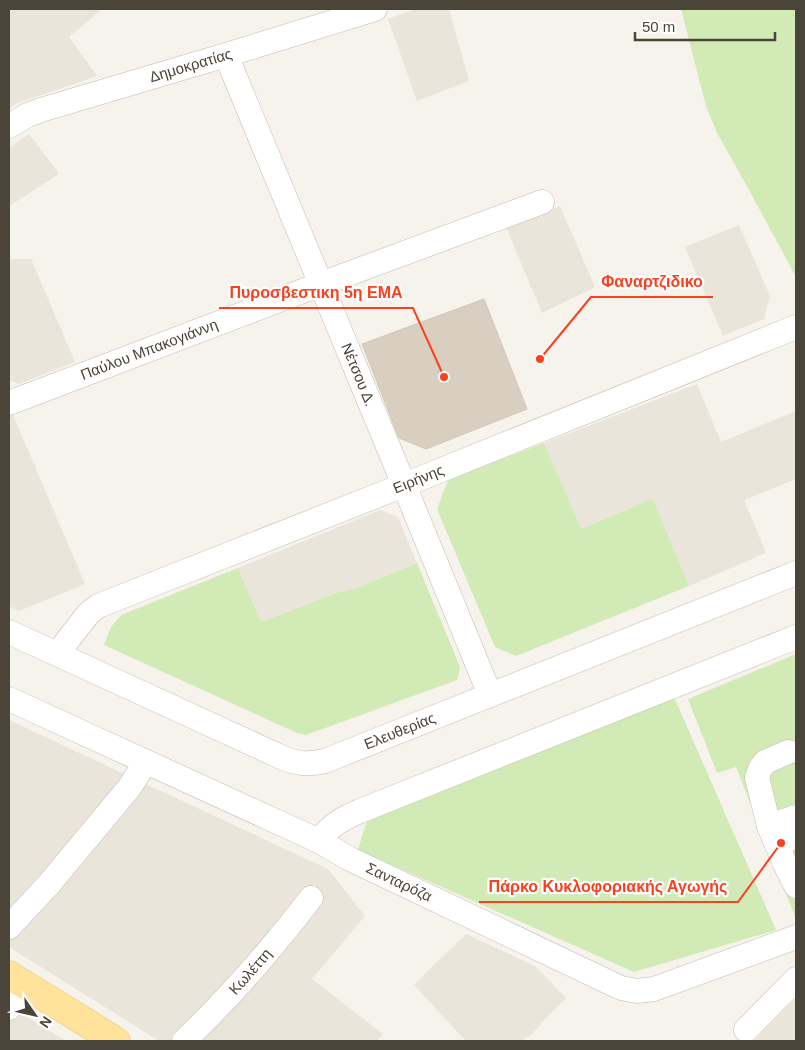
<svg xmlns="http://www.w3.org/2000/svg" width="805" height="1050" font-family="Arial,sans-serif">
<style>
.residential{fill:#eae5da}
.green{fill:#d2eab5}
.building{fill:#d8cfc1;stroke:#d3c7b4}
.lines{fill:none;stroke-linecap:round;stroke-linejoin:round}
.minor-casing{stroke:#c2bbae;stroke-width:25}
.major-casing{stroke:#e6c16a;stroke-width:29}
.minor{stroke:#fff;stroke-width:24}
.major{stroke:#ffe39c;stroke-width:28}
.labels{text-anchor:middle;stroke-width:4.5;stroke-linejoin:round;paint-order:stroke}
.street-label{font-size:15px;fill:#4b4439;stroke:#fff}
.leader{fill:none;stroke:#fc3f1d;stroke-width:2}
.callout-dot{fill:#fc3f1d;stroke:#fff;stroke-width:2}
.callout-label{font-size:16px;text-anchor:middle;font-weight:bold;fill:#fc3f1d;stroke:#fff;stroke-width:4.5;stroke-linejoin:round;paint-order:stroke}
</style>
<rect width="100%" height="100%" fill="#f6f3ec"/>
<g class="residential">
<polygon points="9,9 102,9 69,37 97,76 15,104 9,109"/>
<polygon points="416,9 449,9 469,81 417,101 388,19"/>
<polygon points="29,134 59,174 9,206 9,148"/>
<polygon points="560,206 595,287 542,313 506,227"/>
<polygon points="739,225 770,296 764,319 723,336 685,247"/>
<polygon points="9,259 31,259 75,362 19,384 9,380"/>
<polygon points="697,384 721,442 796,411 796,479 744,500 766,553 689,586 653,500 580,529 544,443"/>
<polygon points="13,415 85,584 19,611 9,606 9,417"/>
<polygon points="380,510 398,517 417,563 357,588 336,593 261,622 238,568"/>
<polygon points="9,720 328,869 365,916 312,979 383,1034 377,1041 159,1041 9,947"/>
<polygon points="466,934 535,966 566,998 544,1020 532,1034 521,1041 466,1041 414,985"/>
<polygon points="796,998 796,1041 754,1041"/>
<polygon points="16,1010 66,1041 9,1041 9,1019"/>
</g>
<g class="green">
<polygon points="681,9 796,9 796,277 748,188 717,133 706,106"/>
<polygon points="544,443 581,529 653,499 689,586 516,656 495,647 437,509 448,480"/>
<polygon points="417,563 460,667 457,680 306,735 297,733 104,645 111,627 121,615 238,568 261,622 336,593 357,588"/>
<polygon points="796,654 796,919 736,767 717,773 688,699"/>
<polygon points="674,697 776,930 634,972 358,850 367,820"/>
</g>
<polygon class="building" points="484,299 527,409 426,449 399,438 362,344"/>
<g class="lines">
<defs>
<g id="minor">
<path id="s1" d="M226,55L404,485L490,695"/>
<path id="s2" d="M9,126L28,115L41,110L226,55L375,9"/>
<path id="s3" d="M9,403L321,284L542,202"/>
<path id="s4" d="M9,632L281,757C297,764 308,765 325,761L796,573"/>
<path id="s5" d="M57,654L88,614L98,606L404,485L796,327"/>
<path id="s6" d="M9,699L319,841L350,859L621,988L637,991L654,989L796,937"/>
<polyline points="788,752 765,762 760,769 757,778 769,826 785,864 796,886"/>
<polyline points="769,826 796,817"/>
<path d="M319,841C332,824 340,820 360,811L796,637"/>
<polyline points="777,845 796,836"/>
<polyline points="9,927 49,884 129,788 146,762"/>
<polyline points="9,1008 27,986"/>
<polyline points="746,1030 796,979"/>
<path id="s7" d="M184,1041C230,997 272,949 311,898"/>
</g>
<polyline id="major" points="9,975 116,1041"/>
</defs>
<use href="#minor" class="minor-casing"/>
<use href="#major" class="major-casing"/>
<use href="#minor" class="minor"/>
<use href="#major" class="major"/>
</g>
<g class="labels">
<g class="street-label">
<text dy="5" stroke="none"><textPath href="#s2" startOffset="192">Δημοκρατίας</textPath></text>
<text dy="5" stroke="none"><textPath href="#s3" startOffset="150">Παύλου Μπακογιάννη</textPath></text>
<text dy="5" stroke="none"><textPath href="#s1" startOffset="346">Νέτσου Δ.</textPath></text>
<text dy="5" stroke="none"><textPath href="#s5" startOffset="408">Ειρήνης</textPath></text>
<text dy="5" stroke="none"><textPath href="#s4" startOffset="425">Ελευθερίας</textPath></text>
<text dy="5" stroke="none"><textPath href="#s6" startOffset="431">Σανταρόζα</textPath></text>
<text dy="5" stroke="none"><textPath href="#s7" startOffset="96">Κωλέττη</textPath></text>
</g>
</g>
<path class="leader" d="M540 359L591 297H713M444 377L413 308H219M781 843L738 902H479"/>
<g class="callout-dot">
<circle cx="540" cy="359" r="5"/>
<circle cx="444" cy="377" r="5"/>
<circle cx="781" cy="843" r="5"/>
</g>
<g class="callout-label">
<text x="652" y="287">Φαναρτζιδικο</text>
<text x="316" y="298">Πυροσβεστικη 5η ΕΜΑ</text>
<text x="608" y="892">Πάρκο Κυκλοφοριακής Αγωγής</text>
</g>
<rect width="805" height="1050" fill="none" stroke="#4b4439" stroke-width="20"/>
<g transform="translate(35 1015) rotate(124)" stroke="#ffffff" stroke-width="4" paint-order="stroke">
<path d="M0-4L9 19L0 12L-9 19Z" fill="#4b4439"/>
<text y="-8" font-size="14" font-weight="bold" text-anchor="middle" fill="#4b4439">N</text>
</g>
<path d="M635 32v8h140v-8" fill="none" stroke="#4b4439" stroke-width="2.5"/>
<text x="642" y="32" font-size="15" fill="#4b4439" stroke="#ffffff" stroke-width="4" paint-order="stroke">50 m</text>
</svg>
